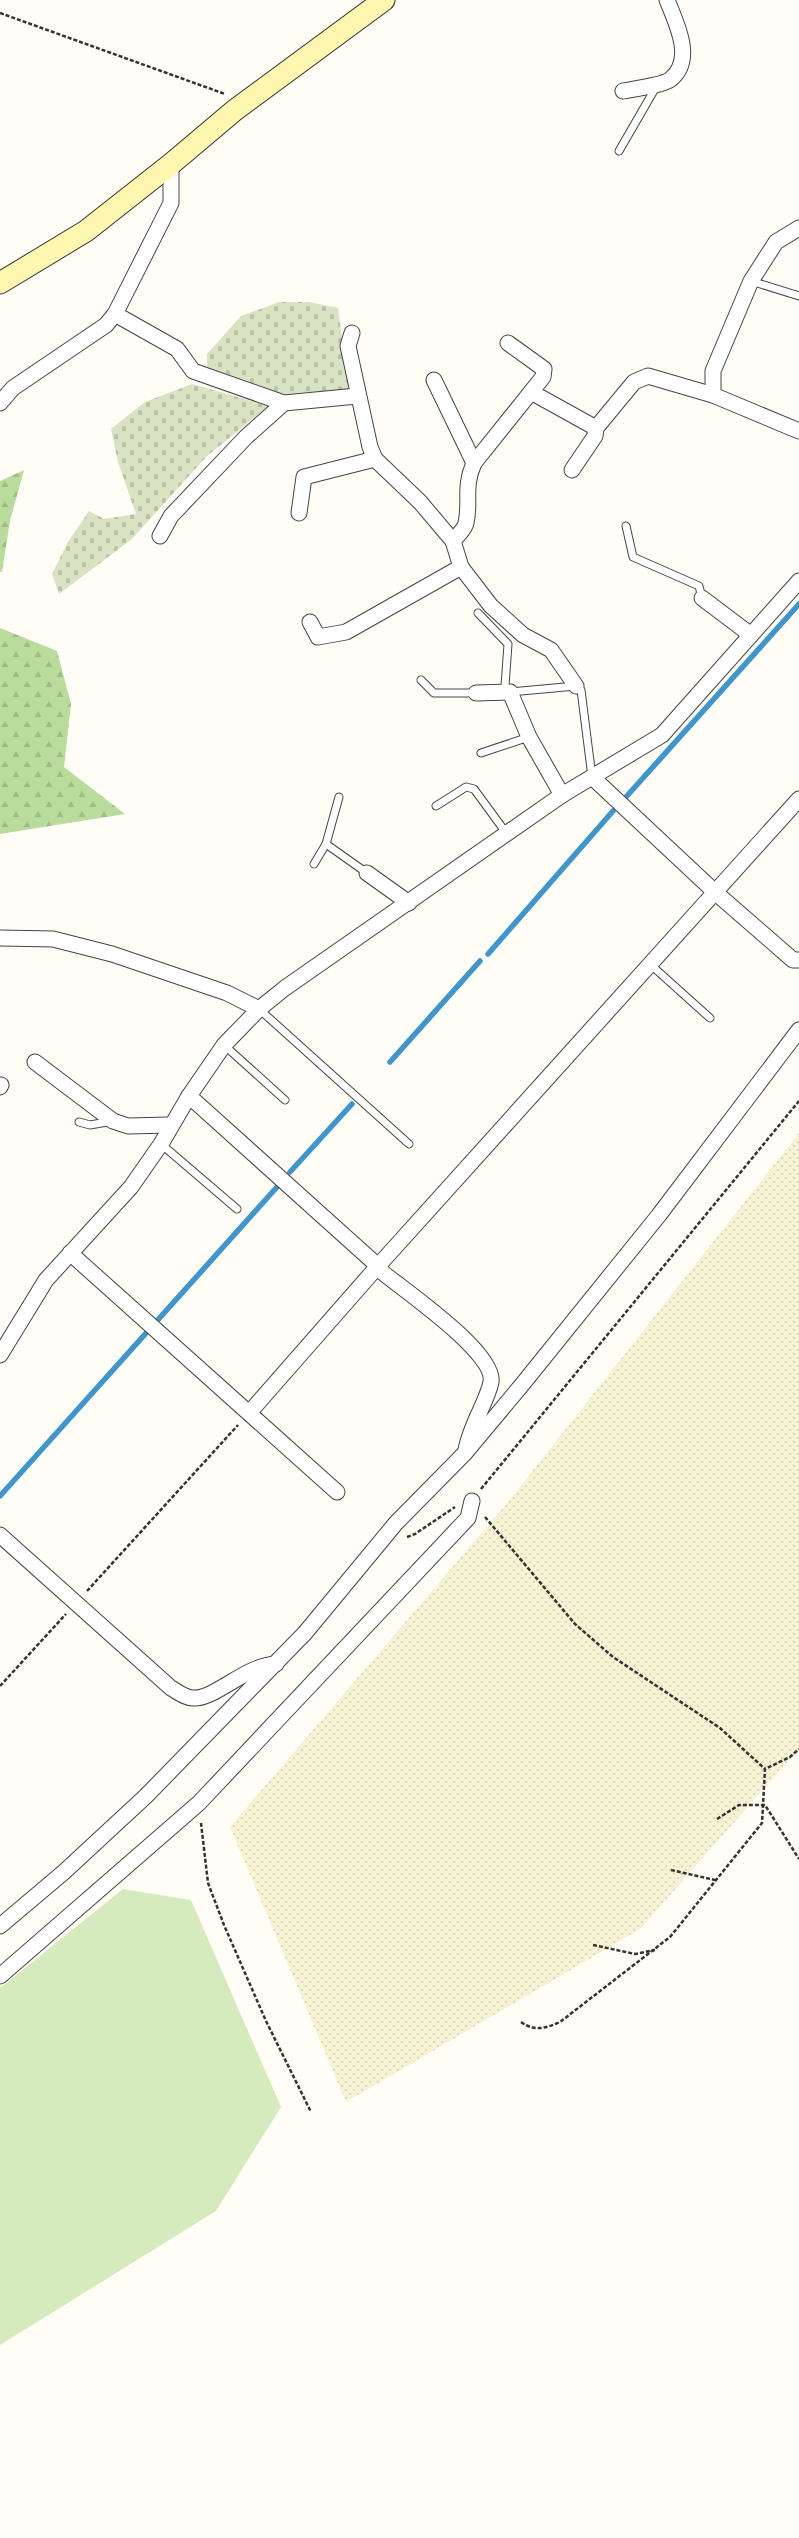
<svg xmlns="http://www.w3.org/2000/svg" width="799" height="2538" font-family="Bitter,serif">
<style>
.farmland{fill:url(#farmland-dots)}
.grass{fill:#d5ebbd}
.forest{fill:url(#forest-firs)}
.cemetery{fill:url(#cemetery-stones)}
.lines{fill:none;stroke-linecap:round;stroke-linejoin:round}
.stream{stroke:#3f96cf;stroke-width:5.5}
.lane-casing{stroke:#444;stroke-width:9}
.street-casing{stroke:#444;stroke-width:17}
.secondary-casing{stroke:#333;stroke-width:23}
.path{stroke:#333;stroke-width:2.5;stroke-dasharray:4 2;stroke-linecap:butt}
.lane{stroke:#fff;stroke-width:7}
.street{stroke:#fff;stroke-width:15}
.secondary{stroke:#fff6b0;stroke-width:21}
</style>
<defs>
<pattern id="farmland-dots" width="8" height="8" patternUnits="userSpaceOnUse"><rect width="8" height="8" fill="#f6f3d4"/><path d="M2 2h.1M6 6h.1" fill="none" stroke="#d2cfb5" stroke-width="1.8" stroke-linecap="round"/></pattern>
<pattern id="forest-firs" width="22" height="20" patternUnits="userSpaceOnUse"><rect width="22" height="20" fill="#b9dc9c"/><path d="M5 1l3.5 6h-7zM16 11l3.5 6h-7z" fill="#9ebc85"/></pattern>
<pattern id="cemetery-stones" width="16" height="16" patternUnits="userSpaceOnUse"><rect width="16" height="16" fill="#d9e3c4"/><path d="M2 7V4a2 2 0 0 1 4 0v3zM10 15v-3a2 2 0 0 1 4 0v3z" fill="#b9c2a7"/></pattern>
</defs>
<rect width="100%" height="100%" fill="#fffdf5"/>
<polygon class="farmland" points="799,1133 799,1749 640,1929 346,2102 230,1827 509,1501"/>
<polygon class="grass" points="123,1889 191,1900 281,2107 216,2211 0,2345 0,1988"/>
<g class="forest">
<polygon points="24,470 10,521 2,572 0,572 0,481"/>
<polygon points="0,628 57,651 71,704 64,767 125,814 0,834"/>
</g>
<g class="cemetery">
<polygon points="279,302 309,302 338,308 349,389 285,394 207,371 207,354 241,316"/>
<polygon points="192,384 269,406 207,456 132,539 59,594 52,574 68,542 89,511 104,519 136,514 118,462 111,429 145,402"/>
</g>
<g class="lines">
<g class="stream">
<polyline points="626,797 799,604"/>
<polyline points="488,954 613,811"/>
<polyline points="390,1062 480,961"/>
<polyline points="290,1172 352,1104"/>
<polyline points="0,1496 277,1187"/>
</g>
<defs>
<g id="lane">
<polyline points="619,151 656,87"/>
<polyline points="751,281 799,296"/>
<polyline points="626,526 633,557 699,586 702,598"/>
<polyline points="478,613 508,644 505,686 510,692 576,686 581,690 592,777"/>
<polyline points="421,680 434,693 476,693"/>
<polyline points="481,753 529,737"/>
<polyline points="436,806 466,787 474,789 507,834"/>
<polyline points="326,844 367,873"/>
<polyline points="314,864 326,844 339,797"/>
<polyline points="651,965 710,1018"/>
<polyline points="259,1009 409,1144"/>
<polyline points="224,1045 285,1100"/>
<polyline points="79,1122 90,1125 113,1121"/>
<polyline points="161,1144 237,1209"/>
</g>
<g id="street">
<path d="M623,91C634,89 664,85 671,79C695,59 676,23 667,0"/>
<polyline points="799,228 776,242 751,281 713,371 713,395 799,431"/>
<polyline points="115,314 177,349 193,371 284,403"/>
<polyline points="352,333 348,346 370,447 375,459 420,502 453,541 461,567 491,606 523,635 551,650 576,686"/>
<polyline points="434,380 474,463"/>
<polyline points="531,392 596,428"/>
<polyline points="0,403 13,388 106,325 115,314 171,203 171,164"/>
<polyline points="572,470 595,436 596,428 634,382 648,376 713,395"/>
<polyline points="299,513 304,477 375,459"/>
<polyline points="160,536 171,516 246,437 284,403 357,396"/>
<path d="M453,541C457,536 465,529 466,523C471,501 463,488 474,463L543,377L544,369L508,343"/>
<polyline points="702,598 751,635"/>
<polyline points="310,622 318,637 346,632 461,567"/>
<polyline points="476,693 510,692 529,737 562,795"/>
<polyline points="592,777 716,893 793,960 799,960"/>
<polyline points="367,873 409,903"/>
<polyline points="0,938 53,939 112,954 227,993 259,1009"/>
<polyline points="35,1062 113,1121 128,1126 170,1125"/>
<polyline points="0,1087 1,1085"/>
<path d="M189,1096L378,1266L382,1272C405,1291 496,1353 491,1382C487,1402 470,1426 466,1450"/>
<polyline points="70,1253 337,1492"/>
<polyline points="0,1355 46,1280 131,1187 161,1144 189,1096 224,1045 259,1009 285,988 562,795 662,735 799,581"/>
<polyline points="249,1413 378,1266 799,799"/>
<path d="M0,1535L171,1688C178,1692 185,1698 193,1698C214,1700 246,1665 276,1664"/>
<polyline points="0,1926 64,1872 146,1796 305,1633 396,1523 465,1453 521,1386 659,1215 799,1030"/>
<polyline points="0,1976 199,1803 468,1518 472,1501"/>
</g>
<polyline id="secondary" points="0,283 86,231 171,164 235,110 384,0"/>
</defs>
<use href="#lane" class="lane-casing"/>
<use href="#street" class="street-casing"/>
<use href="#secondary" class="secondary-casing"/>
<g class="path">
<polyline points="0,13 225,94"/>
<polyline points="481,1489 799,1101"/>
<polyline points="485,1517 575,1624 613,1657 720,1728 765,1769"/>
<polyline points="407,1537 415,1534 455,1507"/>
<polyline points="87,1591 238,1425"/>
<polyline points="0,1686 66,1614"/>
<polyline points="717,1819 739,1805 765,1805 799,1859"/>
<polyline points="201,1823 208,1883 224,1925 266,2021 311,2112"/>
<polyline points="671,1870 715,1880"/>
<polyline points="593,1945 635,1954 655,1950"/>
<path d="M521,2022C535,2032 546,2028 560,2022L670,1937L762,1823L765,1769L790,1757L799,1749"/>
</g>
<use href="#lane" class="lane"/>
<use href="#street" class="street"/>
<use href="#secondary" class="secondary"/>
</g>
</svg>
